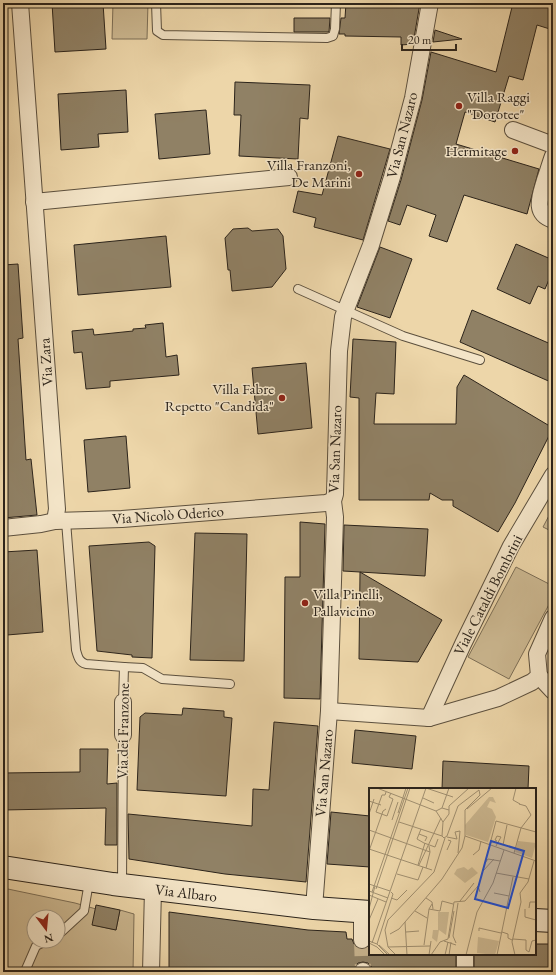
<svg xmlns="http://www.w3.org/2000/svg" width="556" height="975" font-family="'EB Garamond',serif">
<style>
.green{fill:#ccb891;stroke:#7c6e56;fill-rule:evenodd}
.building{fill:#908165;stroke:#2c241b}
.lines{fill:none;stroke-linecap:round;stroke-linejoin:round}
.street-tunnel{stroke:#c6b28d;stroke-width:16;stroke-dasharray:16 8;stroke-linecap:butt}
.lane-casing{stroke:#5c503e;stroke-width:10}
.street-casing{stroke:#5c503e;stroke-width:18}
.secondary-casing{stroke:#2c241b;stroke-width:24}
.lane{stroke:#f3e4c7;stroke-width:8}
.street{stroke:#f3e4c7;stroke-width:16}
.secondary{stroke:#f3e4c7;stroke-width:22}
.poi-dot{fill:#8f2418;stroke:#f3e4c7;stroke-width:1.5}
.labels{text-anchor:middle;stroke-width:3;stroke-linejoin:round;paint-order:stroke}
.poi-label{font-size:15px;fill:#2c241b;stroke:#f3e4c7;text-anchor:end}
.street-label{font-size:15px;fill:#2c241b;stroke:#f3e4c7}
.inset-road{fill:none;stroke:#a08f70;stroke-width:1}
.view{fill:#1d4ed8;fill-opacity:0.15;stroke:#1d4ed8;stroke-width:2}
.inset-edge{fill:none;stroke:#2c241b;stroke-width:2}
</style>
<rect width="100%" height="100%" fill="#edd6a9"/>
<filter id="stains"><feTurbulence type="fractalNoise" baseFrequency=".005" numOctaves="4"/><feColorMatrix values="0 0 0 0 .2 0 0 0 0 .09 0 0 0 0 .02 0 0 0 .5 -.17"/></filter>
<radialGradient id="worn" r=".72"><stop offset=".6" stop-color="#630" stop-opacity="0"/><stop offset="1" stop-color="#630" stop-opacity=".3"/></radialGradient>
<g class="green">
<polygon points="113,3 148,3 147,39 112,39"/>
<polygon points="553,508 553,532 543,527"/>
<polygon points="516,567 553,586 553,597 509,679 468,657"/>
<path d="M3,888L75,903L96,909L93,925L116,930L120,910L134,914L133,972H3ZM34,917H58V941H34Z"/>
</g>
<g class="building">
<polygon points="52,3 103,3 106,49 55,52"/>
<polygon points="346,3 420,3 413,44 401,45 401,37 345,36 345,34 339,34 341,18 345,18"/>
<polygon points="513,3 553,3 553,30 537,25 523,80 509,76 495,122 465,112 456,144 539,169 527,214 464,195 447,242 429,236 436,215 407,205 400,225 388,221 401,180 422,100 431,52 496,72"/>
<polygon points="294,18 330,18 329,32 294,32"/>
<polygon points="435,30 462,39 433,42"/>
<polygon points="235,82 310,85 308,119 300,118 298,159 239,156 241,115 234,115"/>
<polygon points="126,90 128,132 98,134 99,147 61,150 58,94"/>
<polygon points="206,110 210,154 159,159 155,114"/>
<polygon points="338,136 390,149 363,240 314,227 316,218 293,212 298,191 322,195"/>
<polygon points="248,228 252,231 278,229 283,236 286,269 272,287 232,291 230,270 228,270 225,238 233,229"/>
<polygon points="166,236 171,287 78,295 74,245"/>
<polygon points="516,244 553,260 553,270 545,289 538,286 530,304 497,289"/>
<polygon points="380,247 412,259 390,318 357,307"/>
<polygon points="18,264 23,338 18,339 26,460 31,459 37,515 3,518 3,265"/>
<polygon points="472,310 553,345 553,383 460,342"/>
<polygon points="163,323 166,357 177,355 179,375 110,381 110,387 86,389 82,352 74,353 72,331 93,329 94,335 133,331 133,329 146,328 145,325"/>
<polygon points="353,339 396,342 394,394 376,393 374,424 456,424 457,387 464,375 553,428 515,503 498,532 453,506 453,500 442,500 430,493 429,500 359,500 359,398 350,397"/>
<polygon points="306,363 312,428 258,434 252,368"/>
<polygon points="126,436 130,488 88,492 84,440"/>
<polygon points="300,522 325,524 320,699 284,698 285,577 300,577"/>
<polygon points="344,525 428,529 425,576 360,572 442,620 418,662 359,659 360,572 343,571"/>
<polygon points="195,533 247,534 244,661 190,660"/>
<polygon points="149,542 155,546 152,658 132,657 132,655 97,651 89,546"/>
<polygon points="37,550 43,632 7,635 3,590 3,552"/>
<polygon points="183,708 224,711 224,717 232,718 226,796 137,790 140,717 145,713 182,715"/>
<polygon points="274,722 318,726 306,882 225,874 129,859 128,814 252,826 253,789 269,790"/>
<polygon points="355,730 416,736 412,769 352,763"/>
<polygon points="80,749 108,749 107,784 117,783 117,845 105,845 106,808 3,810 3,773 80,772"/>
<polygon points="443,761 529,766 528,789 442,789"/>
<polygon points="331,812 370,816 370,867 327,864"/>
<polygon points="96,905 120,910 116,930 92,925"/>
<polygon points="169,912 308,930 346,932 347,939 352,939 354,944 358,948 362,949 366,948 370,945 370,954 456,954 456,972 391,972 391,970 372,970 371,966 368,963 363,962 358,963 355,967 354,971 348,971 349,972 169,972"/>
<polygon points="535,944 553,944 553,972 474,972 474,954 535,954"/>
</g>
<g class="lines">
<polyline class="street-tunnel" points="362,940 363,971"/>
<defs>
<g id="lane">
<polyline points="156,3 157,31 163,35 327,38 333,36 335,29 336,3"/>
<polyline points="298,289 403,336 480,360"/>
<path d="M66,521L76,650C78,657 79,662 86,664L124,667L123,702"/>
<polyline points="124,667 143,668 162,679 230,684"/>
<polyline points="122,884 123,735"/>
<polyline points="58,935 84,911 89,882"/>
<polyline points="27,972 26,969 36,946 46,941"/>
</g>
<g id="street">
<polyline points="20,3 57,509 55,521"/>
<polyline points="513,130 553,145"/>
<path d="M553,156C550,164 548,172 545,180C541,195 532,213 553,220"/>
<polyline points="34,202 289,177"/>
<polyline points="3,528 41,524 55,521 122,519 326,503 333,501"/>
<polyline points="539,676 553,691"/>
<polyline points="329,711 429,718 498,698 532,682 539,676 537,654 553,618"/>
<polyline points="429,718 463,644 511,546 553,475"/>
<polyline points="123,735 123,702"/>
<polyline points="314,908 329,711 335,517 333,501 335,494 339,351 343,317 371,245 392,177 413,98 430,3"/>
<polyline points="362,912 362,940"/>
<polyline points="465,954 465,972"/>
<polyline points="363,971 363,972"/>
<polyline points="151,972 153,889"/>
</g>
<g id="secondary">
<polyline points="3,867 113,884 314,908 370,912"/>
<polyline points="535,920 553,921"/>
</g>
</defs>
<use href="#lane" class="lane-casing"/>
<use href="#street" class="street-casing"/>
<use href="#secondary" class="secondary-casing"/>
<use href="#lane" class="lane"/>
<use href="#street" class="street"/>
<use href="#secondary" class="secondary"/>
</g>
<g class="poi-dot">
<circle cx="459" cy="106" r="4"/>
<circle cx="515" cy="151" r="4"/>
<circle cx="359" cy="174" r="4"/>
<circle cx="282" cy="398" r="4"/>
<circle cx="305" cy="603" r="4"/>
</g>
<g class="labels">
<g class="poi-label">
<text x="467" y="102" text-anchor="start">Villa Raggi<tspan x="467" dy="17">"Dorotee"</tspan></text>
<text x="507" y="156">Hermitage</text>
<text x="351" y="170">Villa Franzoni,<tspan x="351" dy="17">De Marini</tspan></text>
<text x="274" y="394">Villa Fabre<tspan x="274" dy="17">Repetto "Candida"</tspan></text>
<text x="313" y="599" text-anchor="start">Villa Pinelli,<tspan x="313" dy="17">Pallavicino</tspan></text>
</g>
<g class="street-label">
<text transform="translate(402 135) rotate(-76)" y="5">Via San Nazaro</text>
<text transform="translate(46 362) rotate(-94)" y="5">Via Zara</text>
<text transform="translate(335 449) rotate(-88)" y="5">Via San Nazaro</text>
<text transform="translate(168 515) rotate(-4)" y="5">Via Nicolò Oderico</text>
<text transform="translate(488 595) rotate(-63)" y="5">Viale Cataldi Bombrini</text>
<text transform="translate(123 731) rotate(-89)" y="5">Via dei Franzone</text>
<text transform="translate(324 773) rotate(-85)" y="5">Via San Nazaro</text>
<text transform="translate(186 893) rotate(7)" y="5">Via Albaro</text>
</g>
</g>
<g transform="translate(369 788)">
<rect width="167" height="167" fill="#edd6a9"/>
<path d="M120,9H124L127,15L121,13L118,19L123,21L127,29L119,54L97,47L96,37ZM149,53L167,55L163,70L146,64ZM95,79L99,82L103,79L109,85L96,95L85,86L88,81ZM69,124H80L77,147L70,142L68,154L63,150L64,142H69ZM109,149L130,153L126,167L108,165Z" fill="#ccb891"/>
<path class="inset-road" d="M8,0L67,23L74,34L73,48L75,50L78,48L89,18L110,2L111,7L96,22V48L167,73M57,0L84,9M147,0L144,12L151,16M17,4L16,7H13L7,24L18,28L24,11L20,9L22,5M54,10L65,15M0,13L12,17M73,20L80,0M98,21L123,0M67,23L73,20L80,22M29,25L37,0M0,26L5,11M23,32L29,14M30,34L73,48M74,34L80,26V18L100,0M52,41L48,51L55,55L66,59L69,51M0,42L61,64M50,46L58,49L56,53M78,49L88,51L86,44L91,43L89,65M121,56L127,33L167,44M134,57L138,37M127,58L132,49L128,48L126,52L128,53M0,61L63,82M78,62L82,53L79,52M0,63L14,23L17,21M145,65L152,40L162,27L157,18L150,16M104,67L110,62L112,53M116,75L119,71L131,73M49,77L56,55M50,77L72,30M57,80L61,64L60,58M114,83L125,71M127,85L160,91M28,86L49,92L54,79M0,96L21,103M7,101L41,0M0,103L19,110M3,104L39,0M125,105L140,108M0,107L17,114M22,110L28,112L38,102M57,110L63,114L64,121M91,113L105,95M160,120L161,114H167M0,121L6,98M60,121L71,123L73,113L84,116M156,121V129L167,132M46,123L58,130M0,132L9,111M36,134L38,167M110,143V140L132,145M37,144L50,143M133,144L139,146V150L143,152M21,146L30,141L73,91L93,60L96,48M80,150L85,123M79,151L85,114L96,113L109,98L111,104M144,151L157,152V162L160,164L163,153L167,152M0,153L8,156L19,167M75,153L87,157M0,155L8,159L16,167M3,155L57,0M87,155L84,148L89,115M8,156L24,106L22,104M10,157L21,167M55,157L60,121L63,116M19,159L61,158M27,167L19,159L16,142L19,132L65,84L76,50M60,167L62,153M62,167L71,154L79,151M76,167L79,154M80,167L82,154M97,167L108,124L124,95L135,62M128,167L144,89M146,167L143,154L152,114L151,105L159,94L165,73"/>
<path class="view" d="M122,53L155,63L139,120L106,111Z"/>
<rect width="167" height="167" class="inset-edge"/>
</g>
<rect width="556" height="975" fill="none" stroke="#edd6a9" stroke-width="16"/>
<rect x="4" y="4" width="548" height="967" fill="none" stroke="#2c241b" stroke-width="2"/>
<rect x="8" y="8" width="540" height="959" fill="none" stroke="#2c241b"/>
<g transform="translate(46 929) rotate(164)"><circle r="19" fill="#f3e4c7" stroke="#a39782"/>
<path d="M0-3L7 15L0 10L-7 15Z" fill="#8f2418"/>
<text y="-6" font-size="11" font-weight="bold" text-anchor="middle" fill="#2c241b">N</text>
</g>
<path d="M402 44v6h54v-6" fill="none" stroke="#2c241b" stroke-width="2"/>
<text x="408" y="44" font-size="12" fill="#2c241b" stroke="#f3e4c7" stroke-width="3" paint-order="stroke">20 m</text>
<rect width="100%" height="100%" filter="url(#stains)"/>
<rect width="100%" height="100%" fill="url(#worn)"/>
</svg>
